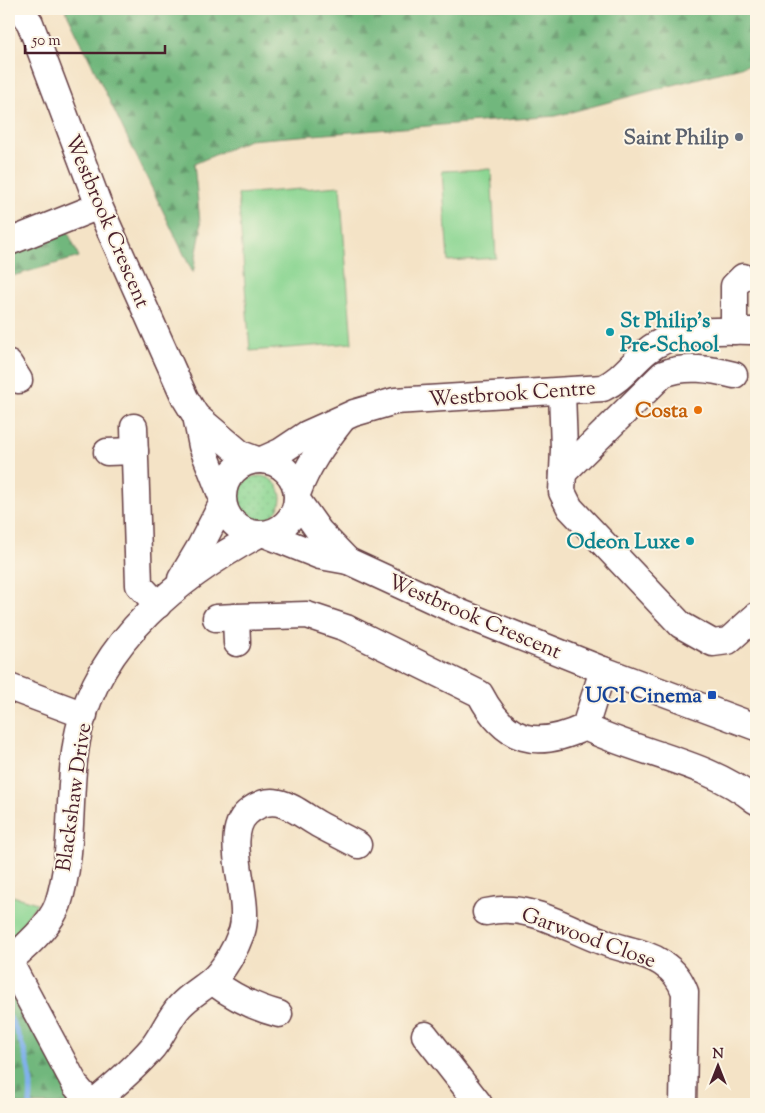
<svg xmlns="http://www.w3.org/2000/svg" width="765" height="1113" font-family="'Sorts Mill Goudy',serif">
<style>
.grass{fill:url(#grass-dots);stroke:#6b7a5f}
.forest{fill:url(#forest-firs);stroke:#5e6b54}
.park{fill:#8cd693;stroke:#6b7a5f}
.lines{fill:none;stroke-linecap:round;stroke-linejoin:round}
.stream{stroke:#80b1eb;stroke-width:5.5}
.minor-casing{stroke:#643c42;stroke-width:29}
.minor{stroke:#fff;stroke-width:26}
.worship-dot{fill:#6b7280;stroke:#fcf5e5;stroke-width:2}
.culture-dot{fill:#0f9aa8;stroke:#fcf5e5;stroke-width:2}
.food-dot{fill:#e8710a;stroke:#fcf5e5;stroke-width:2}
.transit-dot{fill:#1a4fb4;stroke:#fcf5e5;stroke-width:2}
.labels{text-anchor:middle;stroke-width:4;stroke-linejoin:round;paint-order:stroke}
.worship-label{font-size:21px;font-weight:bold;fill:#5b616d;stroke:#fcf5e5;text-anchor:end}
.street-label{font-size:21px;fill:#4a1f2b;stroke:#fcf5e5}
.culture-label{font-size:21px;font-weight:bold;fill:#0d838f;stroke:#fcf5e5;text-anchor:start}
.food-label{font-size:21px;font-weight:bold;fill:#c56008;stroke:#fcf5e5;text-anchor:end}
.transit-label{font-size:21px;font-weight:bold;fill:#164399;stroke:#fcf5e5;text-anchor:end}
</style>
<defs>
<pattern id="grass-dots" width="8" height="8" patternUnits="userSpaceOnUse" patternTransform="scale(1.25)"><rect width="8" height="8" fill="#8cd693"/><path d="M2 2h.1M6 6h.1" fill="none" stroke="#7ab77f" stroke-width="1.8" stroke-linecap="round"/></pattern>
<pattern id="forest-firs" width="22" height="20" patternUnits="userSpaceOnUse" patternTransform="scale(1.25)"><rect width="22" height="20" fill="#71b77d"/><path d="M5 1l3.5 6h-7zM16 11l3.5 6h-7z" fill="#5f9467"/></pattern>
</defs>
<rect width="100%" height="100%" fill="#fcf5e5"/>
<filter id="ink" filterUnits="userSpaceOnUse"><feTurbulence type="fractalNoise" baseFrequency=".02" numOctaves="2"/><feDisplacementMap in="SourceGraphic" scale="10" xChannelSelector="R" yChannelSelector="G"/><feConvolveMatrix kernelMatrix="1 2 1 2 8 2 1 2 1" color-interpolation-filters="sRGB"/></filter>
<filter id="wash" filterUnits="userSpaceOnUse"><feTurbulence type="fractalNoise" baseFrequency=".0096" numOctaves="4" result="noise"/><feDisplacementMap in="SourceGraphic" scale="20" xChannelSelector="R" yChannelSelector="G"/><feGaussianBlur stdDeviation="1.12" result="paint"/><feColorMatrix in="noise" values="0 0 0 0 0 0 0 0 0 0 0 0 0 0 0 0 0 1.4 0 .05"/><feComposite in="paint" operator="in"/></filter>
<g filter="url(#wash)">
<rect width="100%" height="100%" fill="#f4e3c6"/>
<circle class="grass" cx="259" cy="498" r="22"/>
<g class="forest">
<polygon points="65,9 756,9 756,63 556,116 249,140 194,164 201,231 193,273"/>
<polygon points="67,230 79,257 9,277 9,246"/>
<polygon points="9,961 99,1104 9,1104 9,1073 13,1065 9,1053"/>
</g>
<g class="park">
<polygon points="491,169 496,258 448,261 442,171"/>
<polygon points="340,186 352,343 250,351 238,194"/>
<polygon points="9,895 37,903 9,943"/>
</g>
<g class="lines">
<path class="stream" d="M9,1016C23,1042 34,1074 30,1104"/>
</g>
</g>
<g filter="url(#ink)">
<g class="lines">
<defs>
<g id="minor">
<polyline points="20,9 30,23 99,206 185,398 196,416 202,446 222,497"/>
<polyline points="9,242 99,206"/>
<polyline points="734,331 734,286 743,277"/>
<polyline points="9,364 19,380"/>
<polyline points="562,392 564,449 562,492 570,508 681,625 713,643 728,641 756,616"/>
<polyline points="196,416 241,454 257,460"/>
<polyline points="134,427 139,585 158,605"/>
<polyline points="107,452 135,451"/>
<path d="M262,460L280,452L307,434L354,413L395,401L603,388C622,379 631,364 647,351C678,326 719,331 756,331"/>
<circle cx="260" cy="497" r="37"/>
<path d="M563,473L663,374C686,365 711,369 734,375"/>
<path d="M297,494C307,466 323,444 341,421"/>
<polyline points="297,500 319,531 348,561"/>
<polyline points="265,534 320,556 348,561 461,613 603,670 756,727"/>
<polyline points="181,579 200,547 223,502"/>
<path d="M236,617L307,615L346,628L480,694C505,742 536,750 585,727L603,670"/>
<polyline points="216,618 236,617 237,643"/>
<polyline points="9,687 84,715"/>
<path d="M585,727C640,754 708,762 756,801"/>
<path d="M486,912C529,902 565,928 604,942C623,950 644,951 662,963C674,971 680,979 685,992L683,1104"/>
<path d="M9,961C25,948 51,924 58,904C76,848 66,787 79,730C100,640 181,576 259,534"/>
<polyline points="9,961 76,1086 91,1104"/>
<path d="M212,981C233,997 253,1007 279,1014"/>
<polyline points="425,1035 479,1104"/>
<path d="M92,1104C114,1086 135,1068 153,1047C163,1034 169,1018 180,1006C189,996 200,990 210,982C224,971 236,948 242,931C252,898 221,836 247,813C274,789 294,810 318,824C331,831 345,838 358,845"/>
</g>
</defs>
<use href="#minor" class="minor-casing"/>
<use href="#minor" class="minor"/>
</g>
</g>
<circle class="worship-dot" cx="739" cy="137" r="5"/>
<g class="culture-dot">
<circle cx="610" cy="332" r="5"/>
<circle cx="690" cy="541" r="5"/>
</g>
<circle class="food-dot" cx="698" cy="410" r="5"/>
<rect class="transit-dot" x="707" y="690" width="10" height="10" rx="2.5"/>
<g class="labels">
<g class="worship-label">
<text x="729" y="144">Saint Philip</text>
</g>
<g class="street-label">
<text transform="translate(108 221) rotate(67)" y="7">Westbrook Crescent</text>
<text transform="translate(512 393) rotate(-4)" y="7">Westbrook Centre</text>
<text transform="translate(475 616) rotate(23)" y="7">Westbrook Crescent</text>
<text transform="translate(73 797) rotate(-82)" y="7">Blackshaw Drive</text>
<text transform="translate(589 937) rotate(20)" y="7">Garwood Close</text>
</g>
<g class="culture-label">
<text x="620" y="327">St Philip's<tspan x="620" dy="24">Pre-School</tspan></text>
<text x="680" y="548" text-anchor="end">Odeon Luxe</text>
</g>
<g class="food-label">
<text x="688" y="417">Costa</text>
</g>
<g class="transit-label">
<text x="702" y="702">UCI Cinema</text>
</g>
</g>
<rect width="765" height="1113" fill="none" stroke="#fcf5e5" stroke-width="30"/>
<g transform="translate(718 1066)" stroke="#fcf5e5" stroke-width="4" paint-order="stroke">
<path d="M0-4L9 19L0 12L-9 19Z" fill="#4a1f2b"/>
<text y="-8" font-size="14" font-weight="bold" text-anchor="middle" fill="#4a1f2b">N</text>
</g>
<path d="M25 45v8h140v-8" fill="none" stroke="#4a1f2b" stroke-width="2.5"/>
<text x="32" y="45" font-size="15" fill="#4a1f2b" stroke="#fcf5e5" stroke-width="4" paint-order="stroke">50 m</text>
</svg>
